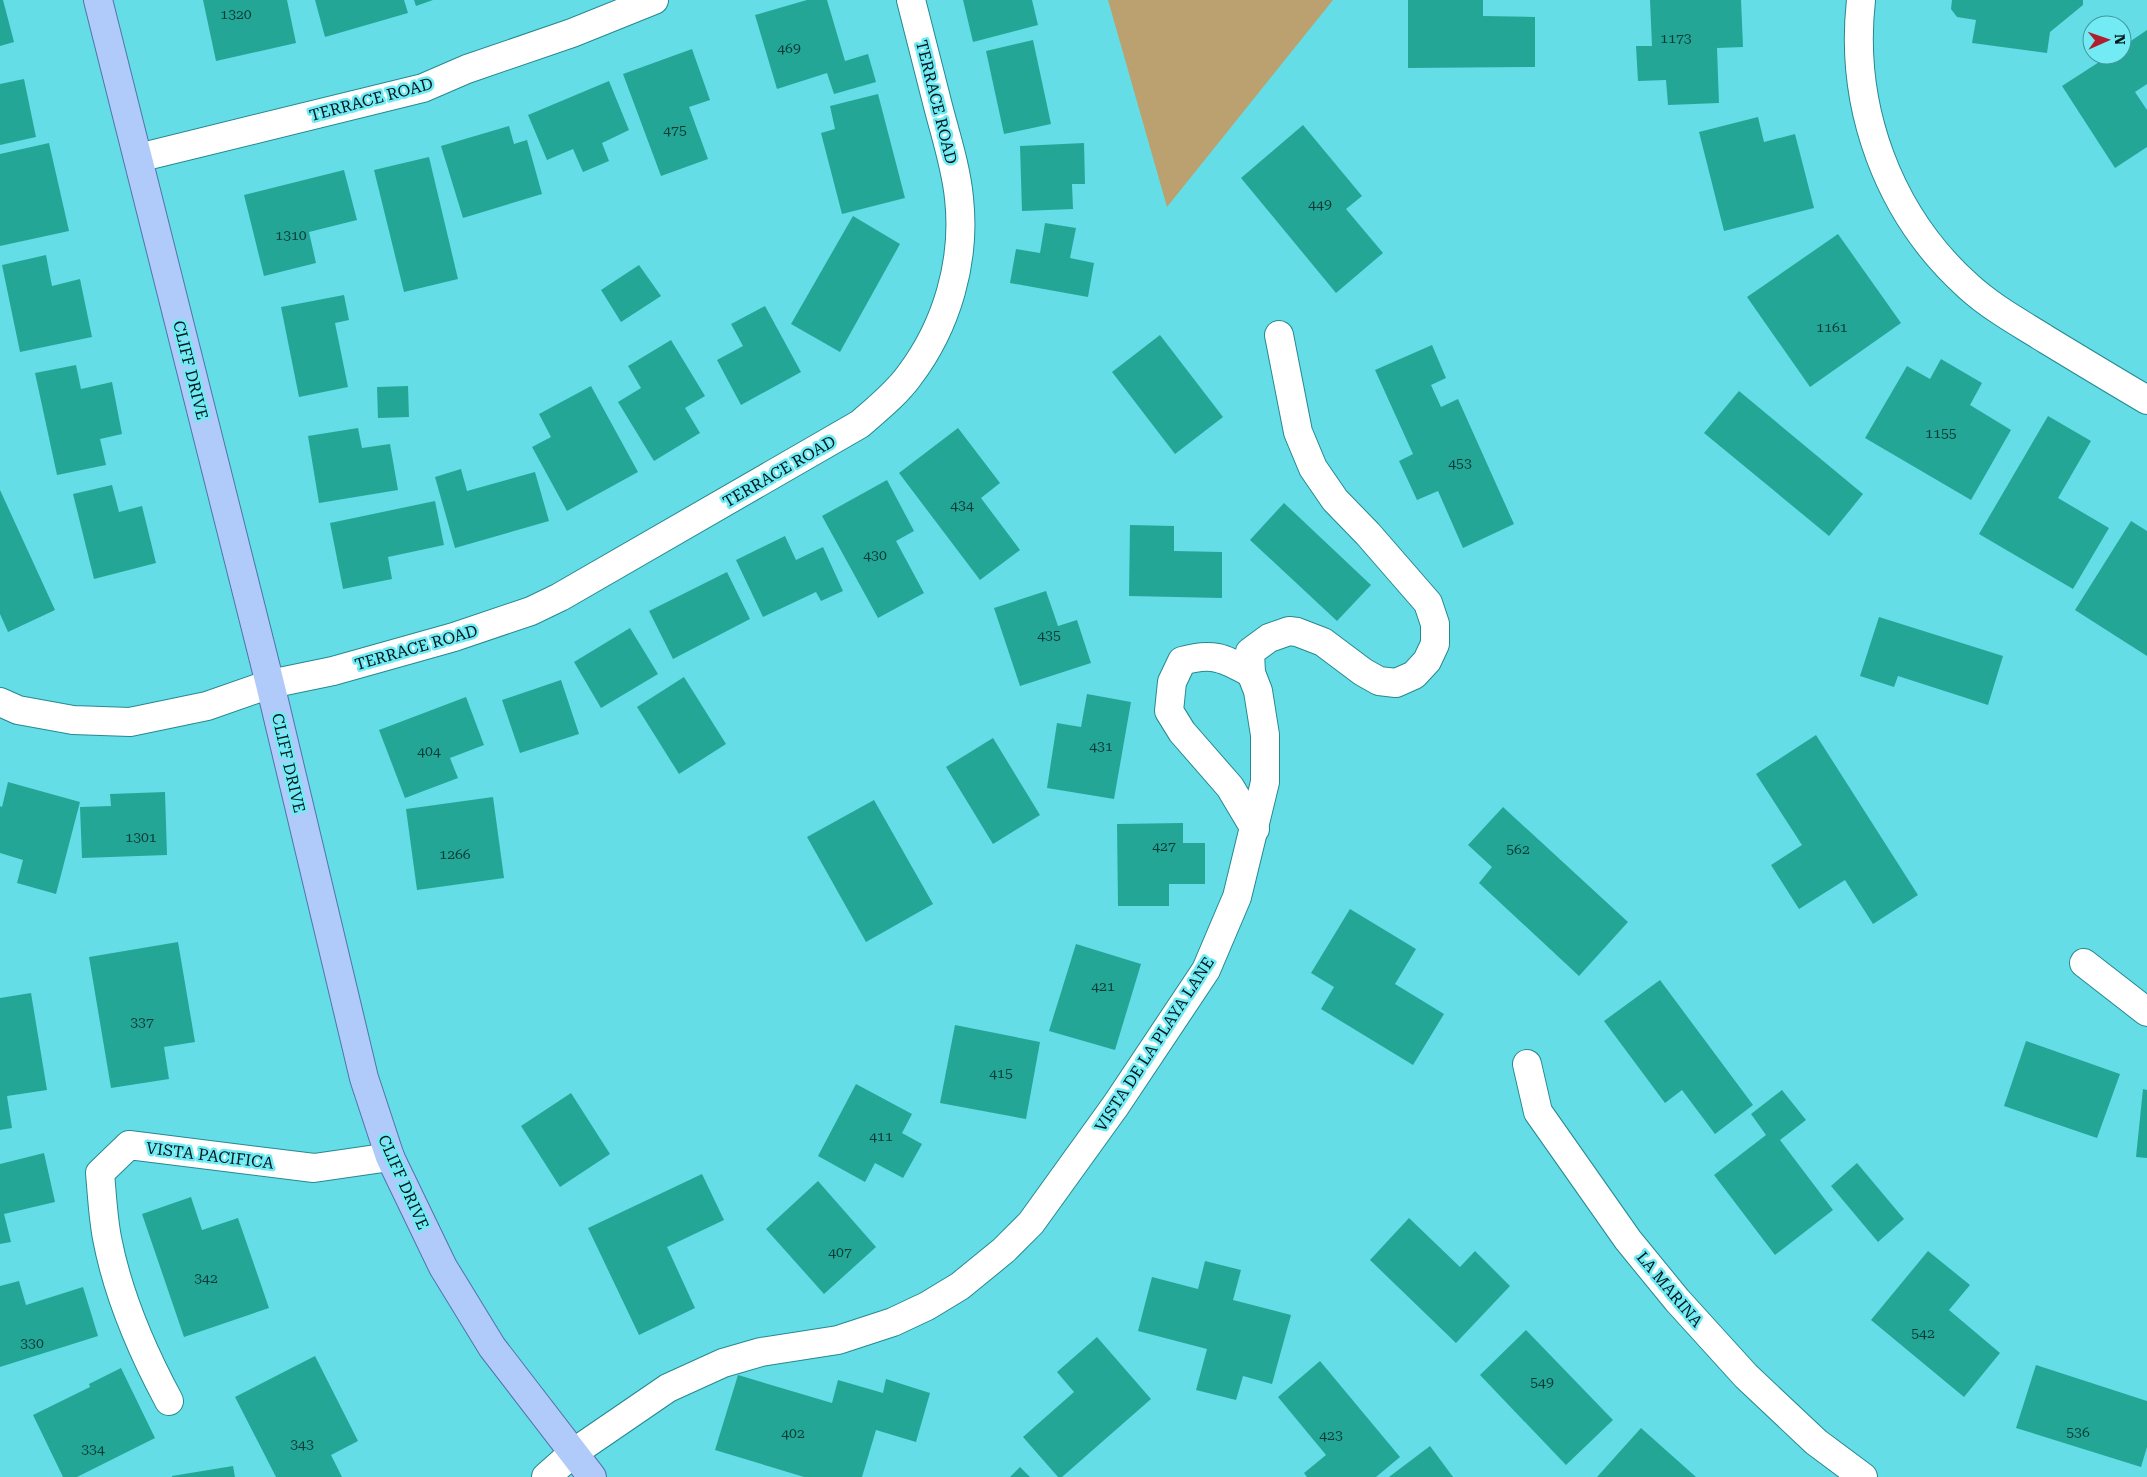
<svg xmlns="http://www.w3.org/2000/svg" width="2147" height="1477" font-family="'Roboto Serif',serif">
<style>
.green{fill:#bba170}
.building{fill:#24a696}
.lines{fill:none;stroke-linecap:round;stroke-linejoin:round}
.minor-casing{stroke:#278890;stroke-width:30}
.major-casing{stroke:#5074aa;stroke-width:30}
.minor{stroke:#fff;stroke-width:28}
.major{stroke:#b0cafa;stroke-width:28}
.labels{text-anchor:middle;stroke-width:5;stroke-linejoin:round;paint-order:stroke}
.number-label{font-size:14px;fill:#093c39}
.street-label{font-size:16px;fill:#00181a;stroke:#72ebf4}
</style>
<rect width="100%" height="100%" fill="#64dde7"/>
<polygon class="green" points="1108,0 1333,0 1167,207"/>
<g class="building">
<polygon points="0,0 3,0 14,42 0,46"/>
<polygon points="203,0 287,0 296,43 216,61"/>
<polygon points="315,0 404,0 408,13 325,37"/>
<polygon points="414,0 433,0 416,6"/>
<polygon points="807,0 827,0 845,61 868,54 876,82 834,94 827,73 777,89 755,15"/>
<polygon points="963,0 1032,0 1038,25 973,42"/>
<polygon points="1408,0 1483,0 1483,16 1535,17 1535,67 1408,68"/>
<polygon points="1650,0 1741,0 1743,47 1717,48 1719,103 1668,105 1666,80 1638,81 1636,46 1652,46"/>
<polygon points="1952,0 2083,0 2083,5 2050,32 2047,53 1972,43 1976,20 1957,17 1951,9"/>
<polygon points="2147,30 2147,84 2135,92 2147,110 2147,147 2115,168 2062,86 2110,55 2122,55 2122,47"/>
<polygon points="1033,40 1051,124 1004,134 986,51"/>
<polygon points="692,49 710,100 689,107 708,159 661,176 623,74"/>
<polygon points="24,79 36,137 0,145 0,84"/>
<polygon points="609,81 629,130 602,143 609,161 583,172 573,149 547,160 528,115"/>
<polygon points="878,94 905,198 842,214 821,133 835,129 830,106"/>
<polygon points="1758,117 1764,142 1795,134 1814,208 1724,231 1699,132"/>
<polygon points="1303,125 1362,196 1346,209 1383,253 1336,293 1241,178"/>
<polygon points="509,126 514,144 527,140 542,194 463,218 441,146"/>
<polygon points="49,143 69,231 0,246 0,154"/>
<polygon points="1084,143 1085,184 1072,184 1073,209 1022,211 1020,146"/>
<polygon points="429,157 458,279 404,292 374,170"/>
<polygon points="344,170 357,220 309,232 316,263 264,276 244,195"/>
<polygon points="853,216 900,244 840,352 791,324"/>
<polygon points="1045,223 1076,228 1070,258 1094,263 1088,297 1010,283 1016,249 1040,253"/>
<polygon points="1838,234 1901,323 1810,387 1747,297"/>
<polygon points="46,255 52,286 80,279 92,337 20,352 2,265"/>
<polygon points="639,265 661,296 621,322 601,290"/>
<polygon points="344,295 349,320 335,323 348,387 299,397 281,307"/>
<polygon points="765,306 801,372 741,405 717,360 743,346 731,324"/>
<polygon points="1160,335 1223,417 1175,454 1112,372"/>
<polygon points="671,340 705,396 685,408 700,433 654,461 618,402 641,388 628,366"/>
<polygon points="1432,345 1446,378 1431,385 1441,407 1458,399 1514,524 1463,548 1438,491 1417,500 1399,461 1413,454 1375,370"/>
<polygon points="1941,359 1982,383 1970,405 2011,430 1971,500 1865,438 1907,366 1930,379"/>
<polygon points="76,365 81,389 112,382 122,434 100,439 106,465 57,475 35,373"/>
<polygon points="408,386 409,417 378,418 377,387"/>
<polygon points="591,386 638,472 567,511 532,447 551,437 539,414"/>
<polygon points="1739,391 1863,494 1829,536 1704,433"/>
<polygon points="2048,416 2091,441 2058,498 2109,528 2073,589 1979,534"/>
<polygon points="358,428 362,448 390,444 398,490 319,503 308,436"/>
<polygon points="958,428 1000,483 981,498 1020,550 980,580 899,473"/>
<polygon points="461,469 467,491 535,472 549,521 455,548 435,477"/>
<polygon points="887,480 914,531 896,541 924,593 878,618 822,516"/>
<polygon points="112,485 119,512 142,506 156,563 94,579 73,494"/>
<polygon points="0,490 55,610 8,632 0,614"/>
<polygon points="435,501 444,545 388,557 392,579 343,589 330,523"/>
<polygon points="1284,503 1371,585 1337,621 1250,540"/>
<polygon points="2131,521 2147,531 2147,656 2075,610"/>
<polygon points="1130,525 1174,526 1174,551 1222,552 1222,598 1129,596"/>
<polygon points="785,536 796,560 823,547 843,591 821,601 816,592 763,617 736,560"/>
<polygon points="727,572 750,619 673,659 649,611"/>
<polygon points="1046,591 1058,626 1077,620 1091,663 1020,686 994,608"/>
<polygon points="1879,617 2003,656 1988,705 1898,676 1894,687 1860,676"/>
<polygon points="630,628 658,674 601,708 574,662"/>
<polygon points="684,677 726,744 679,774 637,707"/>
<polygon points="561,680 579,734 520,753 502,700"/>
<polygon points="1087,694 1131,702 1114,799 1047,788 1057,723 1081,727"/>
<polygon points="466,697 484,745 450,758 458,778 405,798 379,730"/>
<polygon points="1816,735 1918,895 1873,924 1845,880 1799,909 1771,865 1802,845 1756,774"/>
<polygon points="993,738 1040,815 993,844 946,767"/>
<polygon points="8,782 80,802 56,894 17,883 23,860 0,853 0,806 2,807"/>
<polygon points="165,792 167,855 82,858 80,807 111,806 110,794"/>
<polygon points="493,797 504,878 417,890 406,809"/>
<polygon points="874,800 933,904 866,942 807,837"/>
<polygon points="1503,807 1628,922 1579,976 1479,883 1492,867 1468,845"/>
<polygon points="1183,823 1183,843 1205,843 1205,884 1169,884 1169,906 1118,906 1117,824"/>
<polygon points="1350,909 1416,949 1395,984 1444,1014 1413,1065 1321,1009 1334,987 1311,973"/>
<polygon points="178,942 195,1042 164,1047 169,1079 111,1088 89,957"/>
<polygon points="1076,944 1141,964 1115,1050 1049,1031"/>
<polygon points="1660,980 1753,1105 1715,1134 1682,1090 1665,1103 1604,1021"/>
<polygon points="31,993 47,1090 7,1096 12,1128 0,1130 0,998"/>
<polygon points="955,1025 1040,1042 1026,1119 940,1103"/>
<polygon points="2026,1041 2120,1074 2097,1138 2004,1106"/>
<polygon points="856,1084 912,1114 902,1133 922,1144 903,1178 875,1163 865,1182 818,1156"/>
<polygon points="2143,1089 2147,1090 2147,1158 2136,1157"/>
<polygon points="1782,1090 1806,1120 1780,1140 1833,1210 1775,1255 1714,1175 1766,1135 1751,1114"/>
<polygon points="571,1093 610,1154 560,1187 521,1126"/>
<polygon points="44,1153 55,1202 4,1214 11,1242 0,1244 0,1164"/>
<polygon points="1857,1163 1904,1219 1878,1242 1831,1186"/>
<polygon points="702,1174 724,1220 667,1247 695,1308 639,1335 588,1228"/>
<polygon points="818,1181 876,1247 824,1294 766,1229"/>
<polygon points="191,1197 202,1230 238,1218 269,1308 184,1337 142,1214"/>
<polygon points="1409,1218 1460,1267 1475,1251 1510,1286 1456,1343 1370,1260"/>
<polygon points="1928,1251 1970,1285 1949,1310 2000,1353 1964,1397 1871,1320"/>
<polygon points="1205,1261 1241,1270 1233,1300 1291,1315 1272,1384 1243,1376 1236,1400 1196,1390 1207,1349 1138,1331 1152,1277 1198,1289"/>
<polygon points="19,1281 26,1305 83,1287 98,1336 0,1367 0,1286"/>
<polygon points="1526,1330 1613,1420 1566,1465 1480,1375"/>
<polygon points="1097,1337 1151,1399 1062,1477 1058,1477 1023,1437 1074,1392 1057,1372"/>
<polygon points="315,1356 358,1441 331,1455 342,1477 276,1477 235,1397"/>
<polygon points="1320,1361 1400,1457 1376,1477 1307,1477 1304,1473 1326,1455 1278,1397"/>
<polygon points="2036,1365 2147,1401 2147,1447 2141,1467 2016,1428"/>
<polygon points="121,1368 155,1438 77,1477 63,1477 33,1415 90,1387 89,1384"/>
<polygon points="738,1375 832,1403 838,1380 883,1393 886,1379 930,1393 916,1442 876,1430 862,1477 804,1477 715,1450"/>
<polygon points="1641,1428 1696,1477 1597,1477"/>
<polygon points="1430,1446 1453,1477 1389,1477"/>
<polygon points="233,1466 235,1477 172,1477 172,1476"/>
<polygon points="1020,1467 1030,1477 1010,1477"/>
</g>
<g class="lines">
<defs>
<g id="minor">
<path d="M1861,0C1849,107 1888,214 1968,286C1992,308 2020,323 2047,340C2080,360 2113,380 2147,400"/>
<polyline points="138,158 423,88 467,69 572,33 654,0"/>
<path d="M1251,673C1224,658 1212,652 1182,661L1172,682L1169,711L1182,732L1230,787L1255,829"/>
<path d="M0,702L18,710L73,720L130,722L207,706L270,684L333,671L454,637L531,611L560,597L860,424C877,409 896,394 909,376C947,326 966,261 959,198C956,167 946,137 938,106C929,71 920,35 911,0"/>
<polyline points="2084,963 2147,1012"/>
<polyline points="1527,1064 1538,1112 1628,1240 1677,1300 1746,1376 1816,1442 1863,1477"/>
<path d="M169,1401C141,1349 118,1296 107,1238C103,1217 102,1195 100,1173L129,1145L314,1168L390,1157"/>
<polyline points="546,1477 573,1453 668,1388 723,1363 761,1352 838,1340 893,1322 927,1306 960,1286 1004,1250 1031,1223 1116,1105 1206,970 1237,897 1265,782 1265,735 1258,691 1251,673 1250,652 1269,638 1289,631 1297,632 1323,642 1363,672 1379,681 1396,683 1414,675 1427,661 1435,644 1435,624 1428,603 1368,534 1335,500 1313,468 1298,432 1279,335"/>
</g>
<polyline id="major" points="98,0 270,684 364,1078 390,1157 443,1267 492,1347 592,1477"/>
</defs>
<use href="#minor" class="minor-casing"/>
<use href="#major" class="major-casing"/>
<use href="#minor" class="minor"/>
<use href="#major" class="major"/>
</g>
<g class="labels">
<g class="number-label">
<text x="236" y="19">1320</text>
<text x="1676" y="43">1173</text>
<text x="789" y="53">469</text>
<text x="675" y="135">475</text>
<text x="1320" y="209">449</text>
<text x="291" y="240">1310</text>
<text x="1832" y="332">1161</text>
<text x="1941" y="438">1155</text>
<text x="1460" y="468">453</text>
<text x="962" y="510">434</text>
<text x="875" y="560">430</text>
<text x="1049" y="640">435</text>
<text x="1101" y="751">431</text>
<text x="429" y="756">404</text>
<text x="141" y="842">1301</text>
<text x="1164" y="851">427</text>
<text x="1518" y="854">562</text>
<text x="455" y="859">1266</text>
<text x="1103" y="991">421</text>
<text x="142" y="1027">337</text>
<text x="1001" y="1078">415</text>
<text x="881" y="1141">411</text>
<text x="840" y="1257">407</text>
<text x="206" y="1283">342</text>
<text x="1923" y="1338">542</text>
<text x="32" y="1348">330</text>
<text x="1542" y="1387">549</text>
<text x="2078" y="1437">536</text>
<text x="793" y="1438">402</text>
<text x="1331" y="1440">423</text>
<text x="302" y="1449">343</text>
<text x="93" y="1454">334</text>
</g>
<g class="street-label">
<text transform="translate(371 99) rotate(-15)" y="6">TERRACE ROAD</text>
<text transform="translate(937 102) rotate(76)" y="6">TERRACE ROAD</text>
<text transform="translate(191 370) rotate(76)" y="6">CLIFF DRIVE</text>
<text transform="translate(779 471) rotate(-30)" y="6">TERRACE ROAD</text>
<text transform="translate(416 647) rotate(-16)" y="6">TERRACE ROAD</text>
<text transform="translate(289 763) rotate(77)" y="6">CLIFF DRIVE</text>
<text transform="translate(1154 1044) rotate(-57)" y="6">VISTA DE LA PLAYA LANE</text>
<text transform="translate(210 1155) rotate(7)" y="6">VISTA PACIFICA</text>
<text transform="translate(404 1182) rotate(66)" y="6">CLIFF DRIVE</text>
<text transform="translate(1670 1289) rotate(50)" y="6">LA MARINA</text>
</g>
</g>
<g transform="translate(2107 40) rotate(88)"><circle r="24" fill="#72ebf4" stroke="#44979d"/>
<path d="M0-4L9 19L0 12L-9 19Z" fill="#b11f2e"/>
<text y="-8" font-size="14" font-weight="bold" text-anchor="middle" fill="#00181a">N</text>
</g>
</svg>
